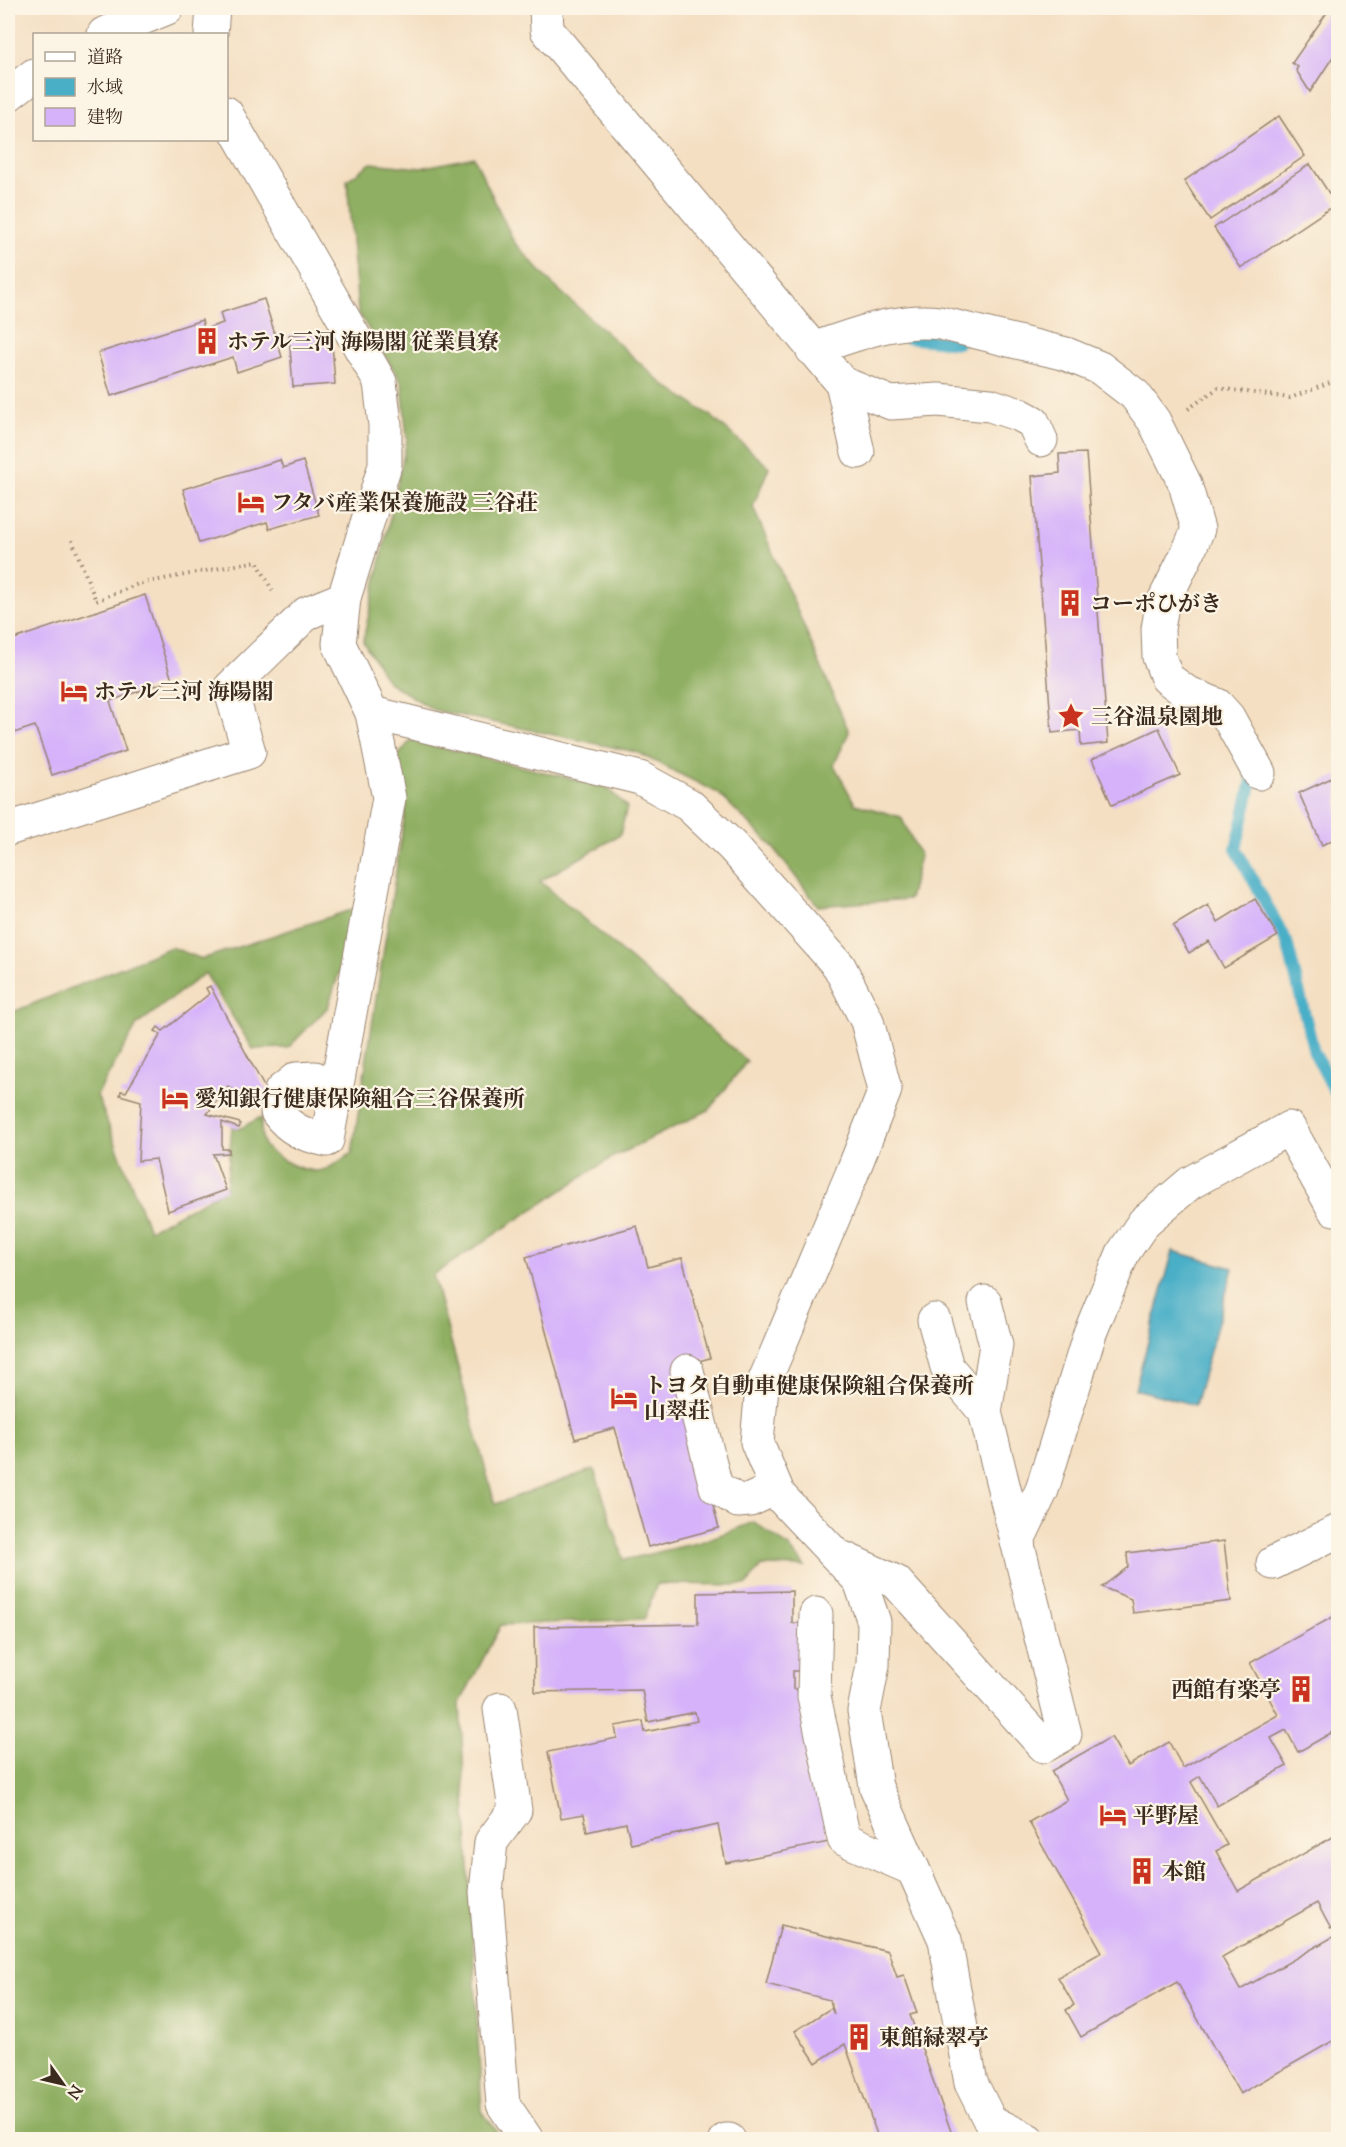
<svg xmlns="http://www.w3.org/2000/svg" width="1346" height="2147" font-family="'Sorts Mill Goudy','Noto Serif JP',serif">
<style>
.forest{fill:#8faf62;stroke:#656c40;stroke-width:1.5}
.water{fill:#48afc7;stroke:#426c72;stroke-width:1.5}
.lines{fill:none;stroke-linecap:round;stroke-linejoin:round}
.stream{stroke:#48afc7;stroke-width:12}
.building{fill:#d6b2fa}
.minor-casing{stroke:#988470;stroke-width:35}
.major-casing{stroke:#988470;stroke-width:35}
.path{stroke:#988470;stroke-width:4;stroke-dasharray:1.5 4.5;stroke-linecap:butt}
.minor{stroke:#fff;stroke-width:33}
.major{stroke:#fff;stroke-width:33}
.labels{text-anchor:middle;stroke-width:4.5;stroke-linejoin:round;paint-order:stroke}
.poi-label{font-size:22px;font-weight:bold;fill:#3b2a1e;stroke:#fcf5e5;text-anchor:start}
</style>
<rect width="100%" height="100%" fill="#fcf5e5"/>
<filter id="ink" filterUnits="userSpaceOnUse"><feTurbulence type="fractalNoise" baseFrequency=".0167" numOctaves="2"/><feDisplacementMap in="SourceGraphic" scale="12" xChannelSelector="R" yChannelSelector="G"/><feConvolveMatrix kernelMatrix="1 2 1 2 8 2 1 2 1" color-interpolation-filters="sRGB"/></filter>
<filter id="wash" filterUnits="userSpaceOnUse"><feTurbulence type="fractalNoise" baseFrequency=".008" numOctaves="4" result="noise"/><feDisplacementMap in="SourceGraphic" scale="24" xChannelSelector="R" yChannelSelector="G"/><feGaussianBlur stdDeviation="1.35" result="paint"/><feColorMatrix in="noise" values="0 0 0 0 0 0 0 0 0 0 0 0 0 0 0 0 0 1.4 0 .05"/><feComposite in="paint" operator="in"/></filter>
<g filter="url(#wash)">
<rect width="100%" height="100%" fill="#f4dfc2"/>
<g class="forest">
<polygon points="474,157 514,242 550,282 663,384 711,416 769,467 753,507 849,732 834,765 855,804 901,817 920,856 909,899 818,906 772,846 718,793 636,752 434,710 388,682 363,641 407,440 402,383 358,312 347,180 371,163 421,168"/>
<path d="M411,740L606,787L627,807L620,835L540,881L747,1061L709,1110L611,1158L433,1275L495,1504L594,1469L624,1560L701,1542L754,1522L789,1547L805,1567L761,1566L747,1585L657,1584L644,1619L501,1625L460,1703L482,2111L502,2139L8,2140V1014L171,947L202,959L360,907L328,1007L288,1048L253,1049L205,973L137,1025L97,1095L149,1230L226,1189L232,1127L239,1129L261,1117C261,1125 261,1138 264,1145C268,1152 277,1156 283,1160C315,1178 323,1173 352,1153L406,807L398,756Z"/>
</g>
<polygon class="water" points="1173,1251 1233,1268 1195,1405 1135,1389"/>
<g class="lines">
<g class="stream">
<polyline points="907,338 958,343"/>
<polyline points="1250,773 1253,776 1236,849 1287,942 1314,1052 1338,1098"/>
</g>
</g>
<g id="blocks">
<g class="building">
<polygon points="1330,8 1338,13 1338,49 1310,92 1296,70 1298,67 1292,63"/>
<polygon points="1279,116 1305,156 1210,220 1184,181"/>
<polygon points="1310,164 1336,204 1241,268 1214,228"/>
<polygon points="264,299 282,357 237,372 233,357 111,396 98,353 202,320 204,329 223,323 220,313"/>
<polygon points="319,332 320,344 332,343 335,384 293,387 289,335"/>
<polygon points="1086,453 1108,743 1081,746 1080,730 1052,733 1032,476 1060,473 1059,454"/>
<polygon points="280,460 283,468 303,461 319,515 269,529 267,522 199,543 183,489"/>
<polygon points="145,595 172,680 110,701 126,751 52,775 35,726 8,735 8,641"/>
<polygon points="1159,728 1180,775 1112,805 1092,759"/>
<polygon points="1338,775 1338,837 1322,845 1299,793"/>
<polygon points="1255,899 1278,936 1224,968 1209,941 1189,953 1173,926 1208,905 1218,922"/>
<polygon points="210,986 269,1096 255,1107 228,1086 207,1114 240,1123 239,1128 222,1122 222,1149 229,1149 229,1153 213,1154 226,1190 168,1211 156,1159 138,1161 141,1101 120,1095 121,1091 126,1092 161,1034 155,1031 158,1027 163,1031 209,994 206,988"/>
<polygon points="637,1226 648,1267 682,1258 710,1358 676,1367 719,1528 648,1547 615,1428 575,1439 526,1257"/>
<polygon points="1224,1541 1231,1601 1133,1613 1131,1599 1102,1587 1128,1567 1127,1553"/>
<polygon points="792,1591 792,1623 803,1623 804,1671 793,1671 793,1689 797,1689 829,1842 726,1863 718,1825 631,1844 626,1823 587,1832 584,1814 561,1818 548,1752 617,1738 615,1726 643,1721 645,1732 697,1721 695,1712 648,1722 642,1690 535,1692 534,1627 698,1624 698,1593"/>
<polygon points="1338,1614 1338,1729 1298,1752 1286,1730 1271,1738 1287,1766 1217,1806 1200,1776 1191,1782 1227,1845 1216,1851 1238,1891 1338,1834 1338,1925 1331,1929 1317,1903 1222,1957 1240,1990 1338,1934 1338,2038 1240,2094 1177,1982 1081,2037 1066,2010 1074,2005 1058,1977 1102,1952 1029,1822 1067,1800 1051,1771 1111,1737 1128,1766 1169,1742 1183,1768 1278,1715 1250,1663"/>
<polygon points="1338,1808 1338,1820 1333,1811"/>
<polygon points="781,1925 888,1951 897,1977 904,1975 917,2013 910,2015 954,2140 879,2140 845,2044 816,2063 795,2031 831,2008 834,2014 830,2000 766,1984"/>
</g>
</g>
</g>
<g filter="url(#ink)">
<use href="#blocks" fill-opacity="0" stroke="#988470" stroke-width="1.5"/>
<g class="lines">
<defs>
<g id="minor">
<polyline points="546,8 547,30 842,383 891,403 938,400 990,405 1020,415 1033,422 1041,440"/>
<polyline points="211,34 213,8"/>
<path d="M226,113L380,382L385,425V465L344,598L339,644L372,713L389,798L327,1140C305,1135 291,1131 277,1112L281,1091L296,1079L315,1078"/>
<path d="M812,349C853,336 896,317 940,323L1066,354L1100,368L1135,395L1154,421L1185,484L1198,529L1190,548L1162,605L1158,629L1159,657L1167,678L1186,692L1217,705L1228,717L1259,773"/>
<polyline points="842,383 858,452"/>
<polyline points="372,713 640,778 689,805 732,846 839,966 867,1021 885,1090 851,1176 762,1387 757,1442 779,1495 860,1581 874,1622 873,1665 864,1711 876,1787 945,1940 971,2083 990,2121 1028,2140"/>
<polyline points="8,829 249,752 230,688 307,613 344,598"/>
<polyline points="687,1371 716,1487 738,1501 750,1500 776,1488"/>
<polyline points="985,1412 996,1345 985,1302"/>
<polyline points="1017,1542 1042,1490 1090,1333 1123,1253 1144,1222 1190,1183 1289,1128 1334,1209"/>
<polyline points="843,1558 896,1582 1044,1746 1065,1734 985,1412 947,1367 934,1320"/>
<polyline points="1273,1563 1338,1531"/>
<polyline points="816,1614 814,1696 844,1839 913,1869"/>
<polyline points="500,1709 515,1810 491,1842 486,1892 503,2104 527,2140"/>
<polyline points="726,2140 729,2140"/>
</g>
<g id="major">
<polyline points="104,34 167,8"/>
<polyline points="8,95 34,75"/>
</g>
</defs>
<use href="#minor" class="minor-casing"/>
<use href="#major" class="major-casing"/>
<g class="path">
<polyline points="1188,409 1218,388 1290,398 1338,380"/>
<polyline points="72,540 96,601 138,584 257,561 274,594"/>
</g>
<use href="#minor" class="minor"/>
<use href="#major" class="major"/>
</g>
</g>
<defs>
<symbol id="building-bare" viewBox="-9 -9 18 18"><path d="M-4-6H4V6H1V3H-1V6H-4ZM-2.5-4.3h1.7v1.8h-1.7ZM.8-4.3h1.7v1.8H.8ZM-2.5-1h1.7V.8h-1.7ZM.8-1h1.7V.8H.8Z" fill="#c8321e" stroke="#fcf5e5" stroke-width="2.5" paint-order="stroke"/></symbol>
<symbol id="hotel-bare" viewBox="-9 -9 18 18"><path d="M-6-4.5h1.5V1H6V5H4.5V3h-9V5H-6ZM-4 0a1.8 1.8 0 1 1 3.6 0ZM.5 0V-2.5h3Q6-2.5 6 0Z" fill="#c8321e" stroke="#fcf5e5" stroke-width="2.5" paint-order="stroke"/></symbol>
<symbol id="sight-bare" viewBox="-9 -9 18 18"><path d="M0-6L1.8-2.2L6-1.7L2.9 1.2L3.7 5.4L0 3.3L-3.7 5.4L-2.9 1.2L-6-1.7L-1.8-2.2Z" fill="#c8321e" stroke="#fcf5e5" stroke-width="2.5" paint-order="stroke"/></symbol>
</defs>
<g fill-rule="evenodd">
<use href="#building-bare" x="188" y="322" width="38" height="38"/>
<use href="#hotel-bare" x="232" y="483" width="38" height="38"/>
<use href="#building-bare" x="1051" y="584" width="38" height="38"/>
<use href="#hotel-bare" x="55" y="672" width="38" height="38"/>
<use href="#sight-bare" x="1052" y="697" width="38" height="38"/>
<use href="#hotel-bare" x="156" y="1079" width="38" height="38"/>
<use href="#hotel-bare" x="605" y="1379" width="38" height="38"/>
<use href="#building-bare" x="1282" y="1670" width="38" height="38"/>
<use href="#hotel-bare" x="1094" y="1796" width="38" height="38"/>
<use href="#building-bare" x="1123" y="1852" width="38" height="38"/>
<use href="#building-bare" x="840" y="2018" width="38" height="38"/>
</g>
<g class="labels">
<g class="poi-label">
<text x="227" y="349">ホテル三河 海陽閣 従業員寮</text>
<text x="271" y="510">フタバ産業保養施設 三谷荘</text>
<text x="1090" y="611">コーポひがき</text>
<text x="94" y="699">ホテル三河 海陽閣</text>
<text x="1091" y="724">三谷温泉園地</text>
<text x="195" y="1106">愛知銀行健康保険組合三谷保養所</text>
<text x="644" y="1393">トヨタ自動車健康保険組合保養所<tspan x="644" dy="25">山翠荘</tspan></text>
<text x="1281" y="1697" text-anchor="end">西館有楽亭</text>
<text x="1133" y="1823">平野屋</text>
<text x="1162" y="1879">本館</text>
<text x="879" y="2045">東館緑翠亭</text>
</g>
</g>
<rect width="1346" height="2147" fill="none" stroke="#fcf5e5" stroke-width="30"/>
<rect x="33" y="33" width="195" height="108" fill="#fcf5e5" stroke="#afa495" stroke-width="1.5"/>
<rect x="45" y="52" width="30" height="9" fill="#ffffff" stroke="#afa495" stroke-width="1.5"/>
<text x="87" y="63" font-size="18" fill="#3b2a1e">道路</text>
<rect x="45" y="78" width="30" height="18" fill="#48afc7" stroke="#afa495" stroke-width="1.5"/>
<text x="87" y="93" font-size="18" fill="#3b2a1e">水域</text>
<rect x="45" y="108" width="30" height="18" fill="#d6b2fa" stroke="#afa495" stroke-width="1.5"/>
<text x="87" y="123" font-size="18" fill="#3b2a1e">建物</text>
<g transform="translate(63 2084) rotate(124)" stroke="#fcf5e5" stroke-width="4.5" paint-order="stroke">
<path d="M0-4.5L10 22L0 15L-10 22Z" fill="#3b2a1e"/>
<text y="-9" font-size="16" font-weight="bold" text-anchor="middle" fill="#3b2a1e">N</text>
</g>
</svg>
